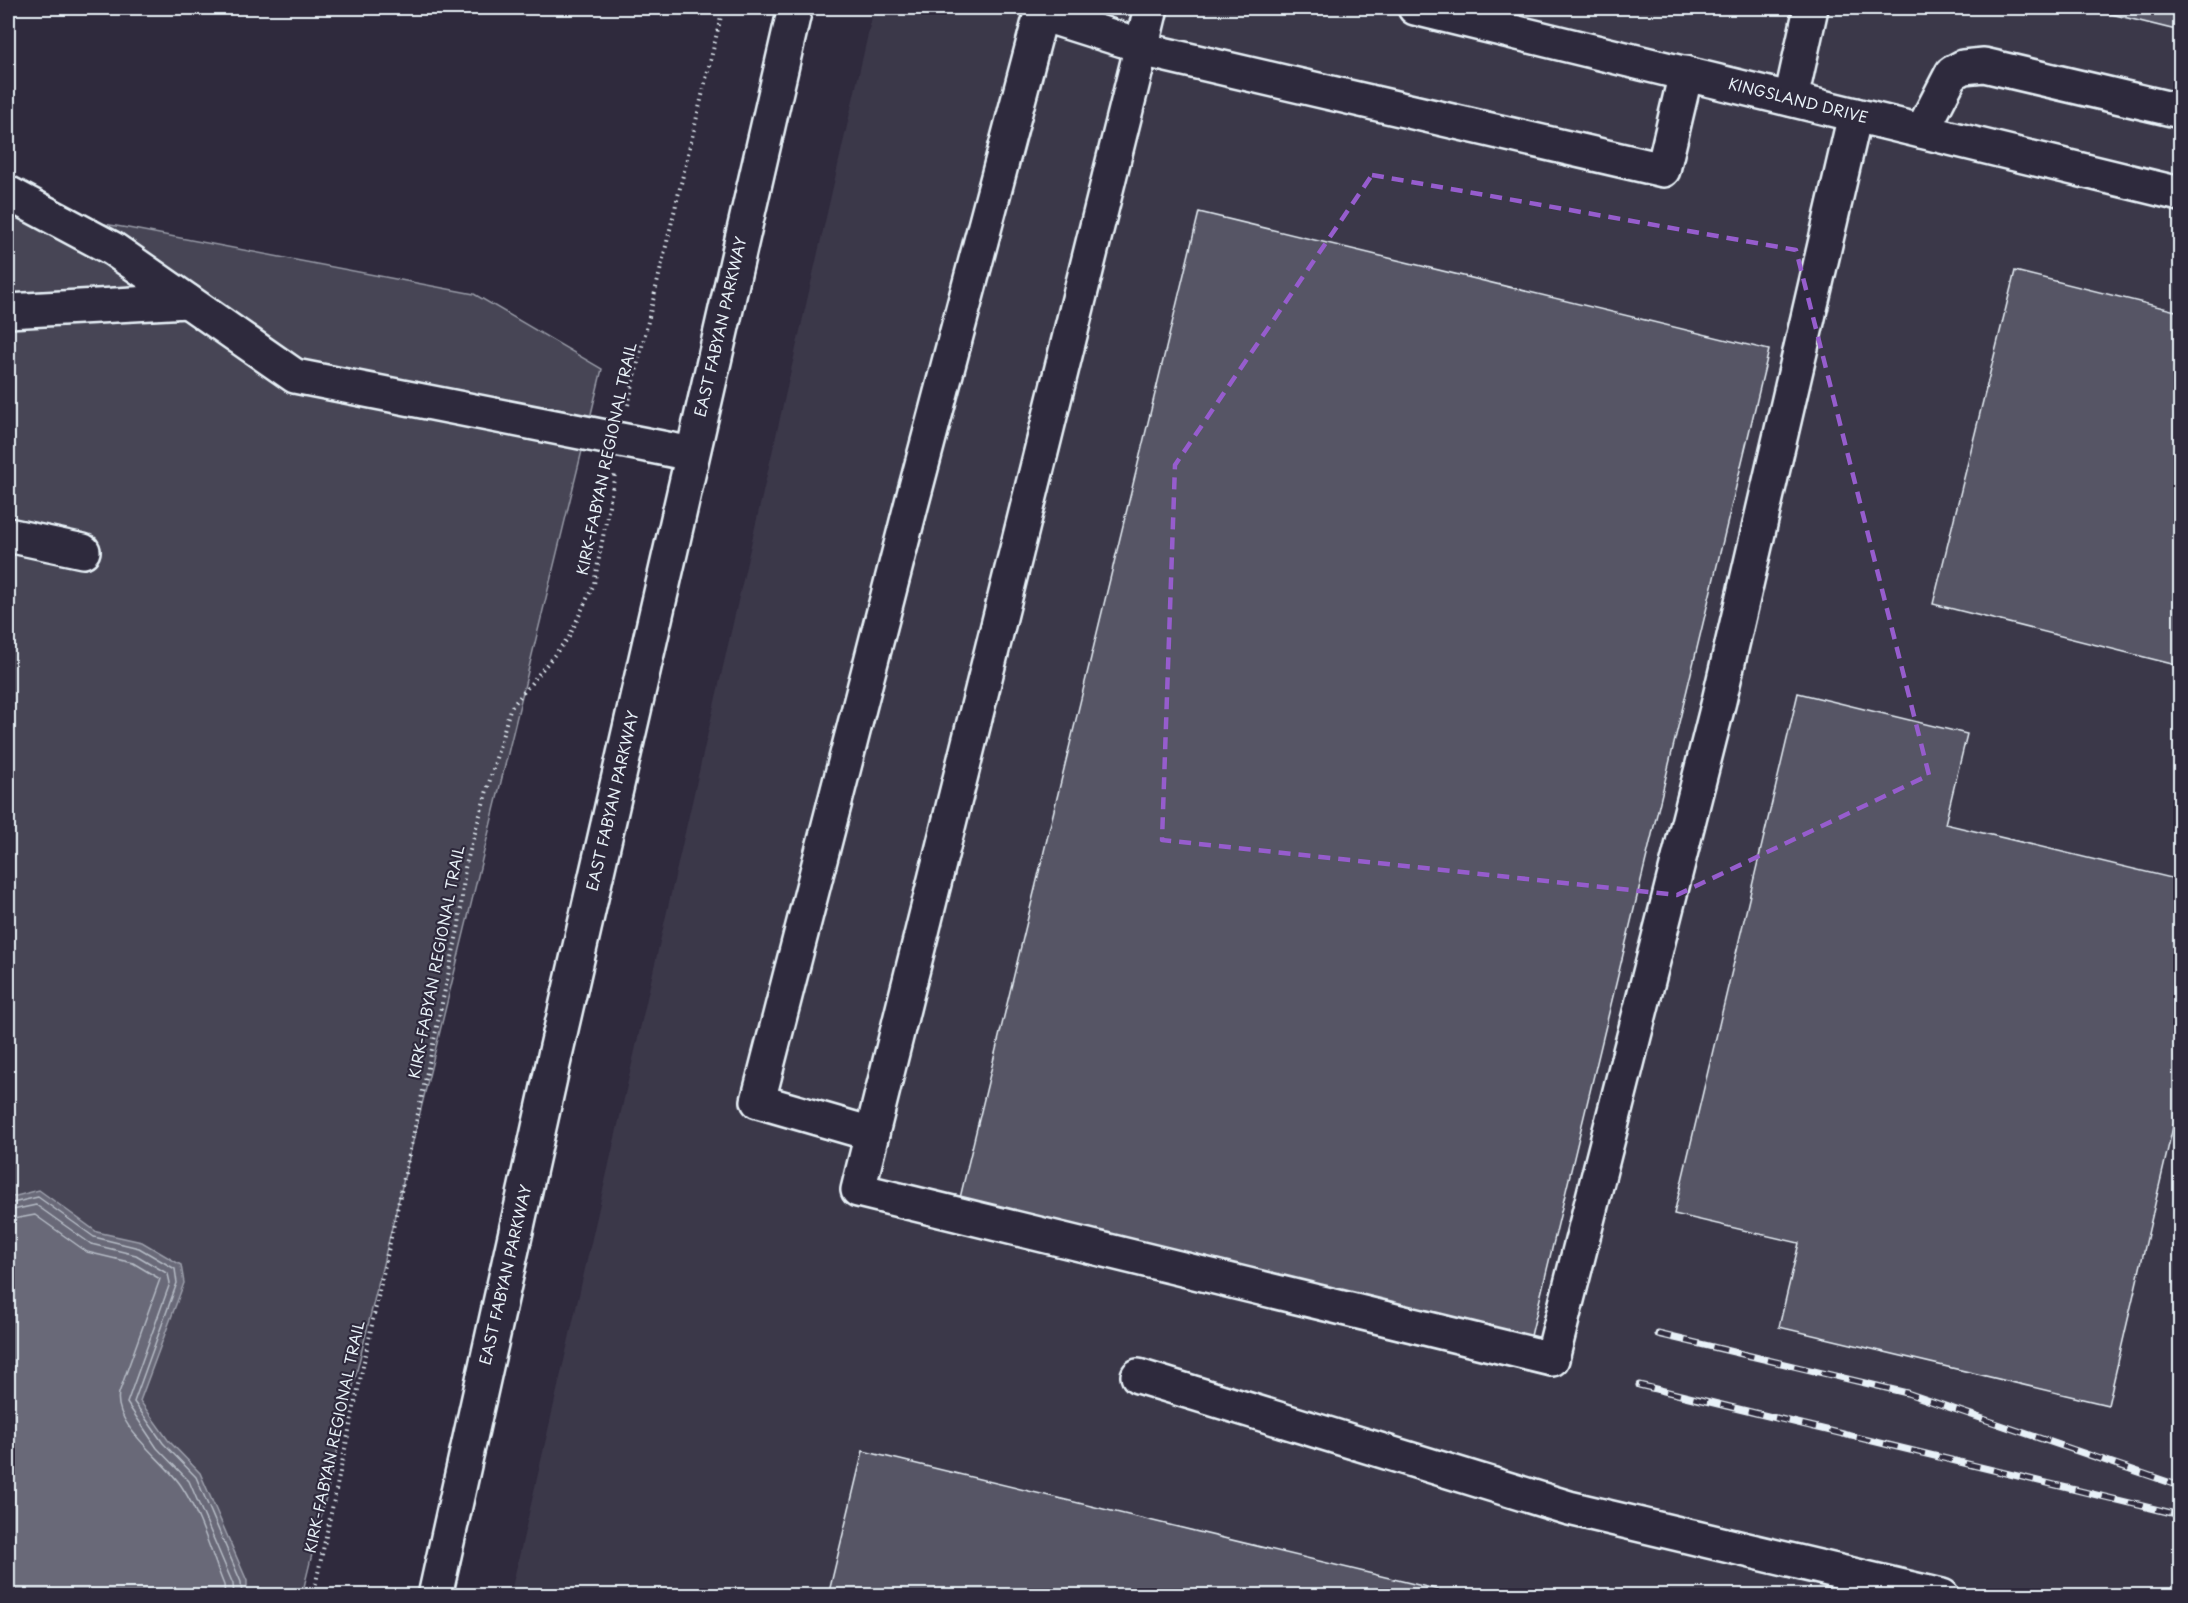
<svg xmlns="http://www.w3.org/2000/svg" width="2188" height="1603" font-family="'Playpen Sans',sans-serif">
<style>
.built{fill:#3b3749}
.green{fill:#464455;stroke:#979aa6;stroke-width:1.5}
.water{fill:#696978;stroke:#9c9fab;stroke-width:1.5}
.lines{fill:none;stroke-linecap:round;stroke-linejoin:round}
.shore{stroke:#b5bbc5;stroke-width:1.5}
.building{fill:#575565;stroke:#e8f1f8;stroke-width:1.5}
.minor-casing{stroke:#e8f1f8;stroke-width:38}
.major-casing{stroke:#e8f1f8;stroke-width:38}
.path{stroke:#e8f1f8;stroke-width:4;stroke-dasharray:1.5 4.5;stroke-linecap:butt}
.minor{stroke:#2f2a3d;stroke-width:33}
.major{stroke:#2f2a3d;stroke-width:33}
.rail-casing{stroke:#e8f1f8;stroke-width:7}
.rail{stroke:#2f2a3d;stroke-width:4.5;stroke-dasharray:14;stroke-linecap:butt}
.marked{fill:none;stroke:#965dcd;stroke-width:4.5;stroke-dasharray:12 8;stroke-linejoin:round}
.labels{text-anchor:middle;stroke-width:4.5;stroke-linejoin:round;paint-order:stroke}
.street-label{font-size:15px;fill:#e8f1f8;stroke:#2f2a3d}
</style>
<rect width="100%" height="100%" fill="#2f2a3d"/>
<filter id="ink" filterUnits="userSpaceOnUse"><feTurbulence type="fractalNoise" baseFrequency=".0167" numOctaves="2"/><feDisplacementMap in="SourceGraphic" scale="12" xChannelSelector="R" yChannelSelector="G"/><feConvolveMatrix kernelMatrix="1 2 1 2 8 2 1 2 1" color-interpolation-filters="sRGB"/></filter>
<g filter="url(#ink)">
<polygon class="built" points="874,8 2180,8 2180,1595 510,1596"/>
<polygon class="green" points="8,208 128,228 474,294 602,369 302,1595 8,1595"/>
<polygon class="water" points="39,1190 97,1232 142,1242 181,1265 184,1283 140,1401 168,1440 200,1473 247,1581 247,1595 8,1595 8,1198"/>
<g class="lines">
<g class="shore">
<polyline points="8,1204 38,1197 94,1237 139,1248 175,1269 177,1283 134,1402 163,1443 196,1477 241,1582 242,1596"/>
<polyline points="8,1211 36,1205 91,1244 136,1255 168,1274 170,1283 127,1403 157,1448 189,1481 233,1584 234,1596"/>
<path d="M8,1220L35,1215L87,1252L133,1263L160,1279L119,1393C112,1426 167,1462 182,1487C201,1516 211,1553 224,1585L225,1596"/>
</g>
</g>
<g class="building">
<polygon points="2087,8 2180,8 2180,31"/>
<polygon points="1199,212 1769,350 1530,1340 959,1202"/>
<polygon points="2015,271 2180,312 2180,666 1933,604"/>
<polygon points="1798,693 1967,734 1945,824 2180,880 2180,1097 2108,1405 1779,1327 1799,1243 1674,1214"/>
<polygon points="863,1451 1464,1596 828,1596"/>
</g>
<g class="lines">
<defs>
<g id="minor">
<polyline points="1151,8 1141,49 1663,170 1686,73"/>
<polyline points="1415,8 2180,194"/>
<polyline points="1141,49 858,1190 1552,1359 1719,701 1855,115"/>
<polyline points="1791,99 1811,8"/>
<polyline points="1922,131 1952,73 1963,67 1984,65 2180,111"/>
<polyline points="8,193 113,249 295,376 692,454"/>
<polyline points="8,311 187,301"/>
<polyline points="8,535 83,551"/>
<polyline points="872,1134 758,1101 911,506 1041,14 1142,46"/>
<polyline points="1138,1376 1569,1508 1942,1596"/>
</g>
<polyline id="major" points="435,1596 556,1051 795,8"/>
</defs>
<use href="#minor" class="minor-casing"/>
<use href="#major" class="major-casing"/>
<g class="path">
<polyline points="628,405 723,8"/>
<polyline points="313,1596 459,925 465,868 510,709 569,637 594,584 615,474"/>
</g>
<use href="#minor" class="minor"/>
<use href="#major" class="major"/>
<defs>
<g id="rail">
<polyline points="1658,1334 1907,1393 2180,1486"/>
<polyline points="1639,1385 2180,1515"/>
</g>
</defs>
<use href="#rail" class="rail-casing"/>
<use href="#rail" class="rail"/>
</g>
</g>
<path class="marked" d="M1372,175L1796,250L1929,775L1677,895L1162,840L1175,465Z"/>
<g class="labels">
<g class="street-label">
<text transform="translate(1798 101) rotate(14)" y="5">KINGSLAND DRIVE</text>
<text transform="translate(721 327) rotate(-77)" y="5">EAST FABYAN PARKWAY</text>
<text transform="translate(607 459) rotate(-78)" y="5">KIRK-FABYAN REGIONAL TRAIL</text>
<text transform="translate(613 801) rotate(-77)" y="5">EAST FABYAN PARKWAY</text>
<text transform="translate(437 962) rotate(-79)" y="5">KIRK-FABYAN REGIONAL TRAIL</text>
<text transform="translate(506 1275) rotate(-77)" y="5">EAST FABYAN PARKWAY</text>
<text transform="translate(335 1437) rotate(-78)" y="5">KIRK-FABYAN REGIONAL TRAIL</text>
</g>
</g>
<rect width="2188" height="1603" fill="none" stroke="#2f2a3d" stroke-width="30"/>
<rect x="15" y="15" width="2158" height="1573" fill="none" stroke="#e8f1f8" stroke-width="2" filter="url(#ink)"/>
</svg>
